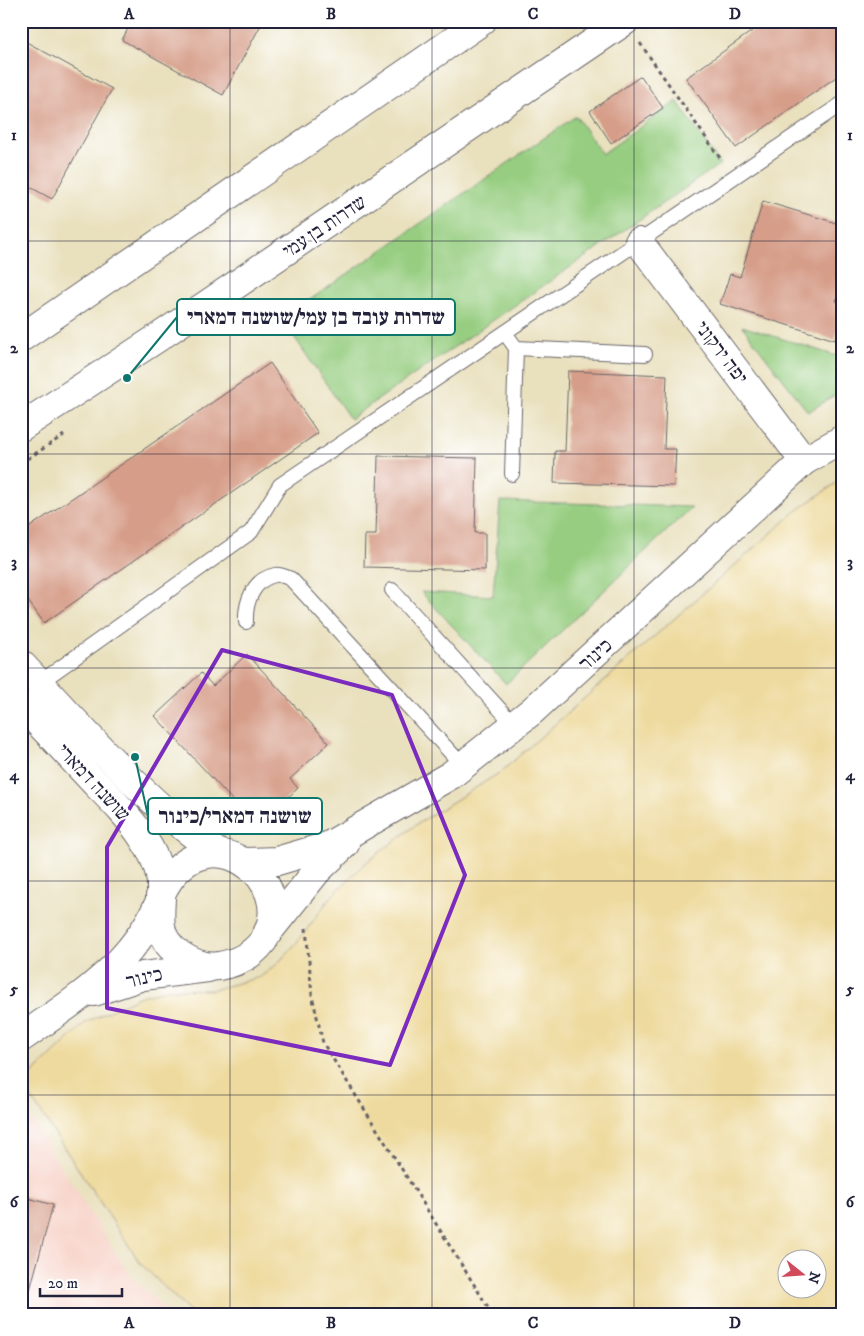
<svg xmlns="http://www.w3.org/2000/svg" width="864" height="1336" font-family="'IM FELL DW Pica','Frank Ruhl Libre',serif">
<style>
.built{fill:#f7d1c6}
.green{fill:#96cd80;stroke:#5c785e}
.sand{fill:#eeda9e;stroke:#887e6c;fill-rule:evenodd}
.building{fill:#d69d88}
.lines{fill:none;stroke-linecap:round;stroke-linejoin:round}
.service-casing{stroke:#686468;stroke-width:16}
.minor-casing{stroke:#686468;stroke-width:30}
.secondary-casing{stroke:#686468;stroke-width:30}
.path{stroke:#686468;stroke-width:3;stroke-dasharray:4 4;stroke-linecap:butt}
.service{stroke:#fff;stroke-width:14}
.minor{stroke:#fff;stroke-width:28}
.secondary{stroke:#fff;stroke-width:28}
.marked{fill:none;stroke:#7b2cbf;stroke-width:4;stroke-linejoin:round}
.grid{fill:none;stroke:#22223b;stroke-width:1;stroke-opacity:0.55}
.labels{text-anchor:middle;stroke-width:4.5;stroke-linejoin:round;paint-order:stroke}
.street-label{font-size:20px;fill:#22223b;stroke:#fff}
.leader{fill:none;stroke:#0f766e;stroke-width:2}
.callout-dot{fill:#0f766e;stroke:#fff;stroke-width:2}
.callout{fill:#fff;stroke:#0f766e;stroke-width:2}
.callout-label{font-size:21px;text-anchor:middle;font-weight:bold;fill:#22223b}
.neatline{fill:none;stroke:#22223b;stroke-width:2}
.grid-label{font-size:16px;text-anchor:middle;font-weight:bold;fill:#22223b}
</style>
<rect width="100%" height="100%" fill="#fff"/>
<filter id="ink" filterUnits="userSpaceOnUse"><feTurbulence type="fractalNoise" baseFrequency=".02" numOctaves="2"/><feDisplacementMap in="SourceGraphic" scale="10" xChannelSelector="R" yChannelSelector="G"/><feConvolveMatrix kernelMatrix="1 2 1 2 8 2 1 2 1" color-interpolation-filters="sRGB"/></filter>
<filter id="wash" filterUnits="userSpaceOnUse"><feTurbulence type="fractalNoise" baseFrequency=".0096" numOctaves="4" result="noise"/><feDisplacementMap in="SourceGraphic" scale="20" xChannelSelector="R" yChannelSelector="G"/><feGaussianBlur stdDeviation="1.12" result="paint"/><feColorMatrix in="noise" values="0 0 0 0 0 0 0 0 0 0 0 0 0 0 0 0 0 1.4 0 .05"/><feComposite in="paint" operator="in"/></filter>
<g filter="url(#wash)">
<rect width="100%" height="100%" fill="#e9e0bd"/>
<polygon class="built" points="21,1103 130,1276 171,1315 21,1315"/>
<g class="green">
<polygon points="677,101 720,164 350,419 282,319 576,116 602,154"/>
<polygon points="742,326 843,358 843,390 808,412"/>
<polygon points="500,501 692,507 506,684 421,592 493,596"/>
</g>
<path class="sand" d="M843,478V1315H193L141,1264L22,1084L85,1023L138,997L169,989L212,990L260,977L276,965L300,939L329,899L363,865L417,824L501,772L795,512ZM786,1258H816V1288H786Z"/>
<g id="blocks">
<g class="building">
<polygon points="132,21 263,21 223,95 122,40"/>
<polygon points="766,21 843,21 843,72 736,148 686,78"/>
<polygon points="21,39 112,89 52,199 21,182"/>
<polygon points="641,76 663,108 611,143 590,111"/>
<polygon points="763,201 843,225 843,280 836,301 843,303 843,317 835,340 720,304 730,274 740,277"/>
<polygon points="270,363 318,433 44,623 21,591 21,533"/>
<polygon points="568,371 667,375 664,449 676,449 674,486 554,483 555,451 565,451"/>
<polygon points="378,456 477,458 475,533 485,533 485,570 364,567 365,535 376,535"/>
<polygon points="247,654 329,743 290,779 298,788 257,827 155,716 201,673 213,686"/>
<polygon points="21,1196 53,1205 28,1297 21,1296"/>
</g>
</g>
</g>
<g filter="url(#ink)">
<use href="#blocks" fill-opacity="0" stroke="#686468" stroke-width="1"/>
<g class="lines">
<defs>
<g id="service">
<polyline points="505,333 516,348 645,354"/>
<polyline points="512,474 516,348"/>
<polyline points="392,590 515,726"/>
<path d="M246,622C245,603 253,579 275,575C280,574 286,577 291,579L463,766"/>
<polyline points="39,683 251,532 280,485 843,103"/>
</g>
<g id="minor">
<polyline points="639,242 804,461"/>
<path d="M21,664C84,730 143,801 218,853"/>
<path d="M21,704C46,731 71,757 96,784C113,801 130,818 143,838C151,850 157,861 160,875C166,909 146,936 187,959C196,964 208,968 219,966C237,963 252,956 263,941C304,881 202,804 160,896"/>
<polyline points="245,862 277,861 328,846 451,775 532,711 804,461 843,439"/>
<polyline points="268,932 317,871 345,844"/>
<polyline points="94,992 143,976 208,968"/>
<path d="M21,1038C77,999 130,967 159,903"/>
</g>
<g id="secondary">
<polyline points="21,338 482,21"/>
<polyline points="21,427 156,339 625,21"/>
</g>
</defs>
<use href="#service" class="service-casing"/>
<use href="#minor" class="minor-casing"/>
<use href="#secondary" class="secondary-casing"/>
<g class="path">
<polyline points="651,28 661,21"/>
<polyline points="640,43 722,161"/>
<polyline points="21,463 64,435"/>
<polyline points="306,928 312,995 323,1043 493,1315"/>
</g>
<use href="#service" class="service"/>
<use href="#minor" class="minor"/>
<use href="#secondary" class="secondary"/>
</g>
</g>
<path class="marked" d="M222,650L392,695L465,875L390,1065L107,1008V847Z"/>
<path class="grid" d="M230,21V1315M432,21V1315M634,21V1315M21,241H843M21,454H843M21,668H843M21,881H843M21,1095H843"/>
<g class="labels">
<g class="street-label">
<text transform="translate(324 226) rotate(-34)" y="7">שדרות בן עמי</text>
<text transform="translate(722 352) rotate(53)" y="7">יפה ירקוני</text>
<text transform="translate(595 654) rotate(-42)" y="7">כינור</text>
<text transform="translate(94 782) rotate(47)" y="7">שושנה דמארי</text>
<text transform="translate(144 977) rotate(-13)" y="7">כינור</text>
</g>
</g>
<path class="leader" d="M127 378L177 317M135 757L148 816"/>
<g class="callout-dot">
<circle cx="127" cy="378" r="5"/>
<circle cx="135" cy="757" r="5"/>
</g>
<g class="callout">
<rect x="177" y="299" width="278" height="36" rx="5"/>
<rect x="148" y="798" width="174" height="36" rx="5"/>
</g>
<g class="callout-label">
<text x="316" y="324">שדרות עובד בן עמי/שושנה דמארי</text>
<text x="235" y="823">שושנה דמארי/כינור</text>
</g>
<rect width="864" height="1336" fill="none" stroke="#fff" stroke-width="55"/>
<g transform="translate(802 1274) rotate(107)"><circle r="24" fill="#ffffff" stroke="#a7a7b1"/>
<path d="M0-4L9 19L0 12L-9 19Z" fill="#d1495b"/>
<text y="-8" font-size="14" font-weight="bold" text-anchor="middle" fill="#22223b">N</text>
</g>
<path d="M40 1288v8h82v-8" fill="none" stroke="#22223b" stroke-width="2.5"/>
<text x="48" y="1288" font-size="15" fill="#22223b" stroke="#ffffff" stroke-width="4" paint-order="stroke">20 m</text>
<rect x="28" y="28" width="808" height="1280" class="neatline"/>
<g class="grid-label">
<text x="129" y="19">A</text>
<text x="331" y="19">B</text>
<text x="533" y="19">C</text>
<text x="735" y="19">D</text>
<text x="14" y="140">1</text>
<text x="850" y="140">1</text>
<text x="14" y="353">2</text>
<text x="850" y="353">2</text>
<text x="14" y="567">3</text>
<text x="850" y="567">3</text>
<text x="14" y="780">4</text>
<text x="850" y="780">4</text>
<text x="14" y="994">5</text>
<text x="850" y="994">5</text>
<text x="14" y="1207">6</text>
<text x="850" y="1207">6</text>
<text x="129" y="1328">A</text>
<text x="331" y="1328">B</text>
<text x="533" y="1328">C</text>
<text x="735" y="1328">D</text>
</g>
</svg>
